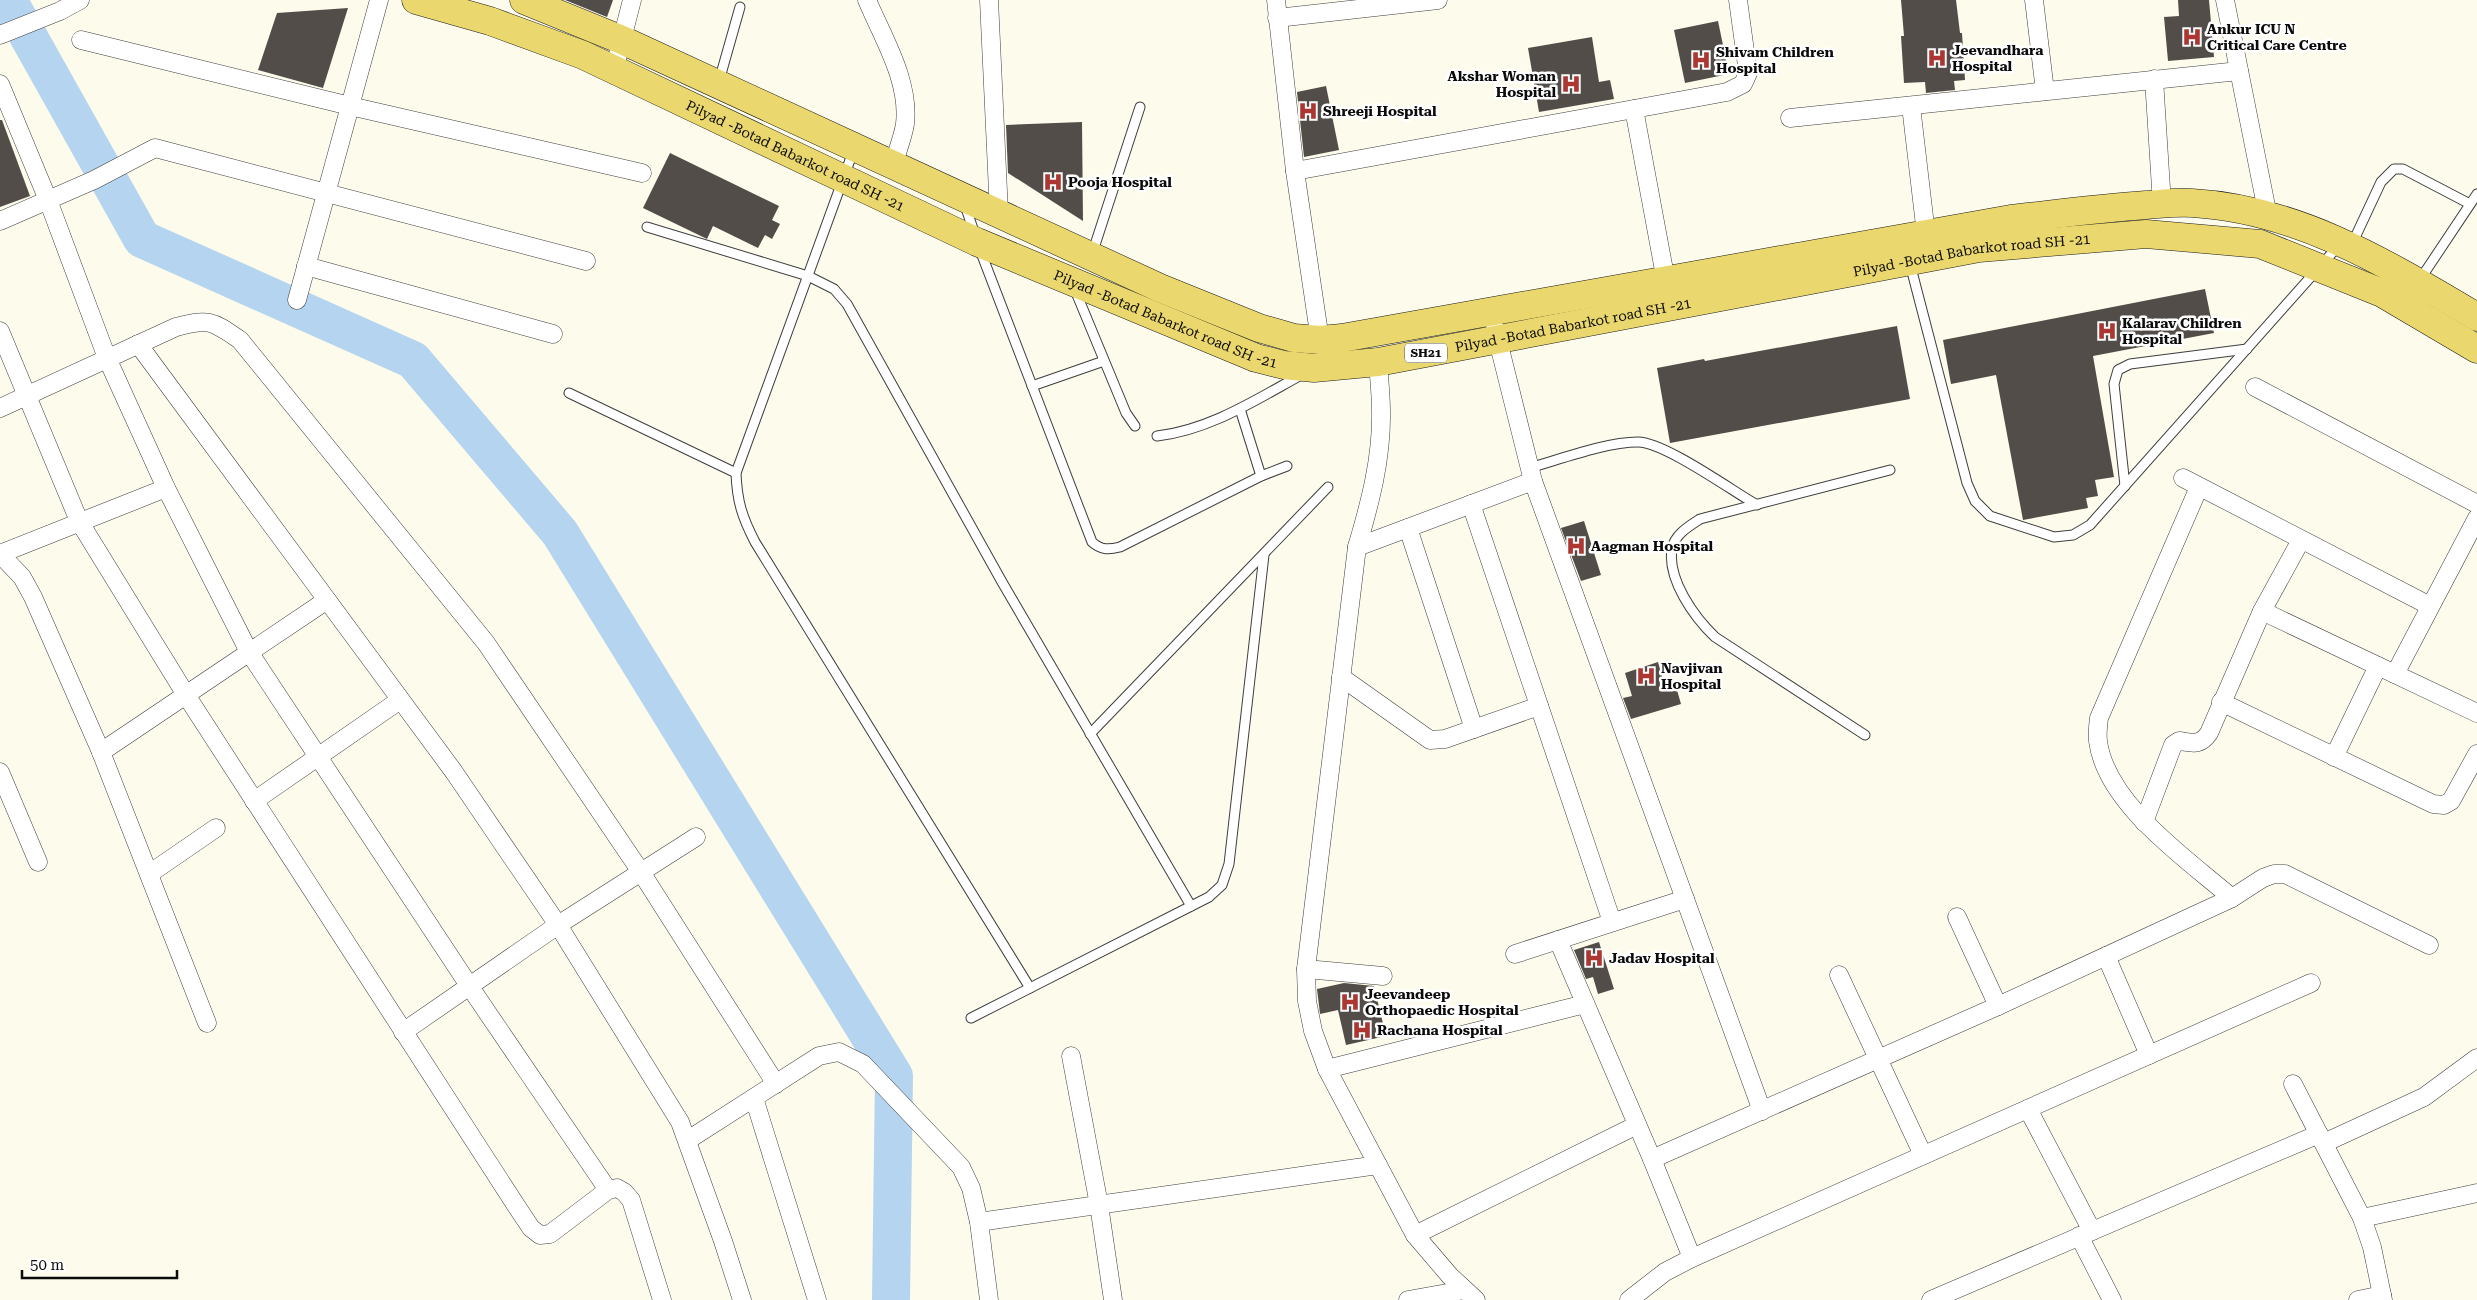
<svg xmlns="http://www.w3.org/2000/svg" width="2477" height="1300" font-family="'Roboto Serif',serif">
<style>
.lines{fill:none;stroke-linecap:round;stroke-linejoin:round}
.river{stroke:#b5d4ef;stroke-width:38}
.building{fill:#534d49}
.service-casing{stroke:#3e3e3e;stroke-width:11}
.minor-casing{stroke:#3e3e3e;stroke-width:19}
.primary-casing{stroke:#1c1c1c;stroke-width:29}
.service{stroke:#fff;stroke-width:9}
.minor{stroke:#fff;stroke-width:18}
.primary{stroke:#ead76e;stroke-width:28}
.labels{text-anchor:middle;stroke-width:5;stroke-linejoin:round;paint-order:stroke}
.shield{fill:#fff;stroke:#545454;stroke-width:1}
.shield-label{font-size:12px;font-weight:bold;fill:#0b0b0b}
.poi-label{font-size:14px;font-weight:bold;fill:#0b0b0b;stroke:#fff;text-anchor:start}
.street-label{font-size:14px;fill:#0b0b0b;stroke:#fff}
</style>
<rect width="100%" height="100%" fill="#fdfbeb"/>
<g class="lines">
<polyline class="river" points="8,0 142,239 413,360 560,533 894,1076 891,1300"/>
</g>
<g class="building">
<polygon points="565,0 613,0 607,17"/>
<polygon points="1901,0 1956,0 1960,33 1962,33 1965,80 1954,81 1955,90 1926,93 1925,82 1904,83 1901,36 1904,36"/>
<polygon points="2178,0 2209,0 2214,57 2168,61 2164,17 2179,16"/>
<polygon points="348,8 323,88 258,70 277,13"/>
<polygon points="1718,21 1729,74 1685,83 1674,30"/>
<polygon points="1592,37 1599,82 1610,80 1614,99 1539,112 1528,48"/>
<polygon points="1326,86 1339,150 1304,157 1297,92"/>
<polygon points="0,120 2,120 30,196 0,207"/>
<polygon points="1082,122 1083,221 1008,173 1006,125"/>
<polygon points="670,153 779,206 772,220 780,224 772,239 765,235 758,248 713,226 707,239 643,208"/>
<polygon points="2205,289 2214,333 2093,356 2114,477 2095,480 2098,496 2086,498 2088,508 2023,520 1996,375 1951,384 1943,340"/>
<polygon points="1897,326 1910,399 1670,443 1657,368 1704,359 1705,361"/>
<polygon points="1584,521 1601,575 1581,581 1561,528"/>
<polygon points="1658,662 1665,686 1675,683 1681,704 1631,719 1623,698 1632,696 1625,673"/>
<polygon points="1599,942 1614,989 1598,994 1593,977 1586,979 1574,950"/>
<polygon points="1344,983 1374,986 1386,1036 1346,1045 1338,1010 1320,1014 1317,989"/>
</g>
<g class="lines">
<defs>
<g id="service">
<polyline points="719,81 740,7"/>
<path d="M854,149L736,473C737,501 742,517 755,542L1030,988"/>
<polyline points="965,205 975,235"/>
<polyline points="647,227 808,276 834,289 847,304 1002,582 1191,906"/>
<polyline points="2352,244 2381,182 2394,169 2403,169 2470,204"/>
<path d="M980,250L1092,542C1101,550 1108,550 1120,547L1261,476L1287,466"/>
<polyline points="1092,254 1140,107"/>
<polyline points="1910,264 1967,483 1975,501 1990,516 2054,537 2073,535 2090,525 2340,244"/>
<polyline points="2419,281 2477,194"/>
<polyline points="1075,290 1126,413 1135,426"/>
<polyline points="1032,386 1104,361"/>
<polyline points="569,393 736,473"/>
<polyline points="1240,409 1261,476"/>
<path d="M1157,436C1210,430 1257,399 1303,374"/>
<path d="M1529,468C1561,459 1606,442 1638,442C1664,442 1731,490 1757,505"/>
<polyline points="2125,486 2114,384 2118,370 2130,364 2247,349"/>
<polyline points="1090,734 1328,487"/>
<path d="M1865,735L1715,637C1694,617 1667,579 1672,549C1674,535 1689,526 1700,519L1890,470"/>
<polyline points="971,1018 1209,897 1222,885 1229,864 1264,555"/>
</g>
<g id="minor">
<path d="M867,0C883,38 910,81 905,124C903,137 897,152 893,165"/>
<polyline points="989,0 999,213"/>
<polyline points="1276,0 1295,171 1320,340"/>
<polyline points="2034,0 2045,91"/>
<polyline points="2225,0 2268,216"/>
<polyline points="1277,18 1438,0"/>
<polyline points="0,35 60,11 80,0"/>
<polyline points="81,40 350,106 642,173"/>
<polyline points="614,70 632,0"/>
<polyline points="2154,79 2162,204"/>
<polyline points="0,84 48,200 107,358 166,488 249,652 470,987 608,1190"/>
<polyline points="1911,106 1926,234"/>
<polyline points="1634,109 1666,281"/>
<polyline points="1790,118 2239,71"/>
<polyline points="1295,171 1727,92 1743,84 1748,73 1738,0"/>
<polyline points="0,221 94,180 155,148 586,261"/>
<polyline points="306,266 553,334"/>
<polyline points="297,300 379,0"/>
<polyline points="1495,329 1533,481 1762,1111"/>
<polyline points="0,331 79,521 186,695 517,1207 531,1228 540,1235 550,1234 608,1190 617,1188 624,1192 631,1200 662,1300"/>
<polyline points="138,344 454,772 558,925 680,1122 723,1241 742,1300"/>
<path d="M1378,362C1379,378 1381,395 1381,411C1382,458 1370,503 1357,547L1306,969L1307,1001L1313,1031L1327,1069L1415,1235L1450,1276L1476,1300"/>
<polyline points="2255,387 2477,504"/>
<path d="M0,408L176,327C210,318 212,321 240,340L486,643L641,872L776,1084"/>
<polyline points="2183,478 2430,606"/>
<path d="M2199,487L2099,718C2098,726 2097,734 2098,741C2106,804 2187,859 2232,898"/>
<polyline points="1471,504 1612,922"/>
<polyline points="1408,528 1474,729"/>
<polyline points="1357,547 1533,481"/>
<polyline points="0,554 22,577 33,597 101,752 207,1023"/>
<polyline points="0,554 166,488"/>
<polyline points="2262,611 2477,713"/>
<polyline points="2395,674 2477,518"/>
<polyline points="1341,677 1430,740 1445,739 1539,706"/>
<polyline points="2221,702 2433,804 2444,805 2451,801 2477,754"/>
<polyline points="101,752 327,600"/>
<polyline points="2334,757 2378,666"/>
<polyline points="0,772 38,862"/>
<polyline points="254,801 400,700"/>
<path d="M2144,822L2173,745L2179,741C2193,743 2200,746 2209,733L2262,611L2301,540"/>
<polyline points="149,874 216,828"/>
<polyline points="1957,917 1998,1006"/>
<polyline points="1558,940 1652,1159 1692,1258"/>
<polyline points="1515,954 1685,899"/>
<polyline points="2106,956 2149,1055"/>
<polyline points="1306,969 1383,976"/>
<polyline points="1839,975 1923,1155"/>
<polyline points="403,1032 558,925 696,837"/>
<polyline points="1071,1056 1099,1205 1113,1300"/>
<polyline points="1327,1069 1585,1004"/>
<polyline points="2293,1084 2362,1218 2372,1247 2383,1300"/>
<polyline points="754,1098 817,1300"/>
<polyline points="2028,1109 2092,1231"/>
<polyline points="688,1140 819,1056 839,1052 863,1064 961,1167 971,1188 979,1222 989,1300"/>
<polyline points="2324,1143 2424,1097 2477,1058"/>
<polyline points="1652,1159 1998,1006 2232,898 2263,878 2274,874 2285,874 2429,945"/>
<polyline points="2362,1218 2477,1193"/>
<polyline points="979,1222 1378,1165"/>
<polyline points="1415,1235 1637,1125"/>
<polyline points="2079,1236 2112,1300"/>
<polyline points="1408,1300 1464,1290"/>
<polyline points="1629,1300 1665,1272 1692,1258 2311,983"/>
<polyline points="1931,1300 2319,1134"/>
<polyline points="2358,1300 2382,1295"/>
</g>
<g id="primary">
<path id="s1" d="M416,0L490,21L583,55L977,242L1256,358L1284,365L1314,368L1378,362L1979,248L2146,234L2260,244L2382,293L2477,349"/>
<path d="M524,0L622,40L1160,288L1259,328L1294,338L1320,340L1342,338L2011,219C2056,214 2101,208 2146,205C2161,204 2177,202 2192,203C2299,209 2387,264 2477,317"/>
</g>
</defs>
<use href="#service" class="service-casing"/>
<use href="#minor" class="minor-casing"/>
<use href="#primary" class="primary-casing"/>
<use href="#service" class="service"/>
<use href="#minor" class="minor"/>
<use href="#primary" class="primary"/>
</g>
<defs>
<symbol id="hospital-bare" viewBox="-9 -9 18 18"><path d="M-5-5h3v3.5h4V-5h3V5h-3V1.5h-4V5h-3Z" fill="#ac3732" stroke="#fff" stroke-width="2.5" paint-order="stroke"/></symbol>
</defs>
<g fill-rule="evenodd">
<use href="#hospital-bare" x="2178" y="23" width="28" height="28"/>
<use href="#hospital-bare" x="1923" y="44" width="28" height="28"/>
<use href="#hospital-bare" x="1687" y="46" width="28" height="28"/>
<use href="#hospital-bare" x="1557" y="70" width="28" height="28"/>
<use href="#hospital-bare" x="1294" y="97" width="28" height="28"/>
<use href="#hospital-bare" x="1039" y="168" width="28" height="28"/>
<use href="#hospital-bare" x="2093" y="317" width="28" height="28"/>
<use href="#hospital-bare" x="1562" y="532" width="28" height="28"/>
<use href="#hospital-bare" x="1632" y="662" width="28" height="28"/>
<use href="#hospital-bare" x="1580" y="944" width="28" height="28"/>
<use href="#hospital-bare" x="1336" y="988" width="28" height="28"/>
<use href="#hospital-bare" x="1348" y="1016" width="28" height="28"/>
</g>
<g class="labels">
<rect class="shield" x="1405" y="343.5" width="42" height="19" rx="4"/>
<g class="shield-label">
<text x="1426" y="357">SH21</text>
</g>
<g class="poi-label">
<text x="2207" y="34">Ankur ICU N<tspan x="2207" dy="16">Critical Care Centre</tspan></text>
<text x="1952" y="55">Jeevandhara<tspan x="1952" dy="16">Hospital</tspan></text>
<text x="1716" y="57">Shivam Children<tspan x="1716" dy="16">Hospital</tspan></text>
<text x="1556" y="81" text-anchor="end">Akshar Woman<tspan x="1556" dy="16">Hospital</tspan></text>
<text x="1323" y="116">Shreeji Hospital</text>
<text x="1068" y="187">Pooja Hospital</text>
<text x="2122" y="328">Kalarav Children<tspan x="2122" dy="16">Hospital</tspan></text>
<text x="1591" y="551">Aagman Hospital</text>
<text x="1661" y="673">Navjivan<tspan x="1661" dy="16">Hospital</tspan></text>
<text x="1609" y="963">Jadav Hospital</text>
<text x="1365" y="999">Jeevandeep<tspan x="1365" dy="16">Orthopaedic Hospital</tspan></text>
<text x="1377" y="1035">Rachana Hospital</text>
</g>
<g class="street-label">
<text dy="5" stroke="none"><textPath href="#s1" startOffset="411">Pilyad -Botad Babarkot road SH -21</textPath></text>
<text dy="5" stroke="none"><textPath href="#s1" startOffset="1641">Pilyad -Botad Babarkot road SH -21</textPath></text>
<text dy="5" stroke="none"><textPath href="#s1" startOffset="816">Pilyad -Botad Babarkot road SH -21</textPath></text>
<text dy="5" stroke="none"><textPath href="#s1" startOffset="1236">Pilyad -Botad Babarkot road SH -21</textPath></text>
</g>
</g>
<path d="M22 1270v8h155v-8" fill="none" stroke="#0b0b0b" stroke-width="2.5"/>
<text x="30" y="1270" font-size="15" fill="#0b0b0b" stroke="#ffffff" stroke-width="4" paint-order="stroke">50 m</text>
</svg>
